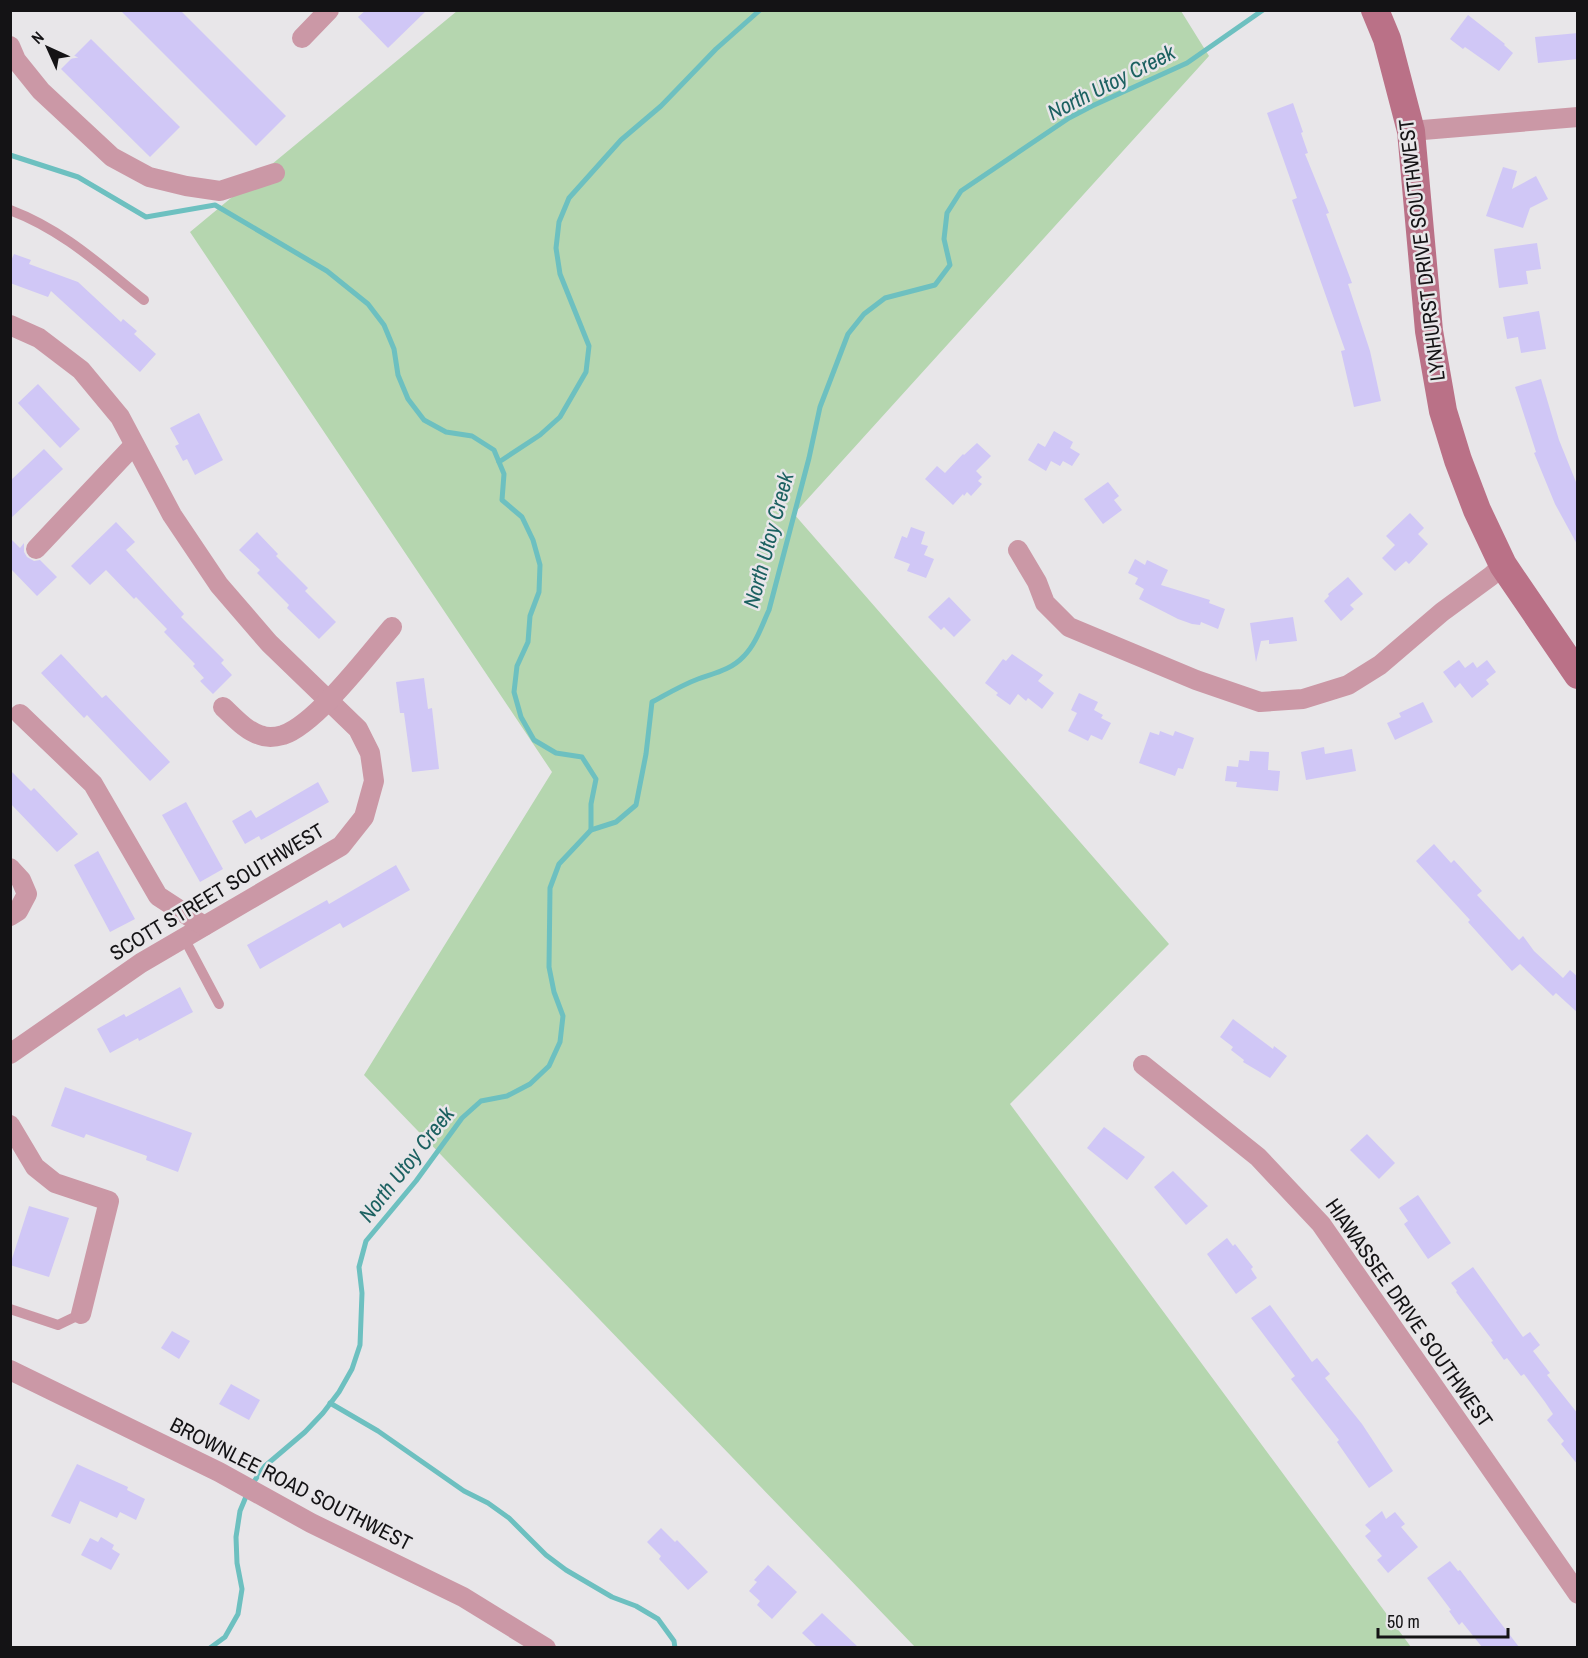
<svg xmlns="http://www.w3.org/2000/svg" width="1588" height="1658" font-family="'Archivo Narrow',sans-serif">
<style>
.green{fill:#b5d6af}
.lines{fill:none;stroke-linecap:round;stroke-linejoin:round}
.stream{stroke:#6dc0c0;stroke-width:5}
.building{fill:#d0c7f6}
.lane{stroke:#cb98a6;stroke-width:10}
.street{stroke:#cb98a6;stroke-width:20}
.secondary{stroke:#ba7187;stroke-width:28}
.labels{text-anchor:middle;stroke-width:5;stroke-linejoin:round;paint-order:stroke}
.street-label{font-size:21px;fill:#141315;stroke:#e8e6e9}
.water-label{font-size:22px;font-style:italic;fill:#1c6161;stroke:#e8e6e9}
</style>
<rect width="100%" height="100%" fill="#e8e6e9"/>
<polygon class="green" points="457,11 1181,11 1209,56 794,514 1169,944 1010,1104 1411,1647 915,1647 364,1075 552,772 190,232"/>
<g class="lines">
<g class="stream">
<polyline points="10,155 78,177 146,217 215,205 327,271 368,304 384,325 394,349 398,375 408,399 424,420 446,432 472,436 494,450 504,474 502,500 522,517 533,540 540,565 539,592 530,616 528,642 517,666 514,692 521,717 534,740 556,753 582,757 596,779 591,804 591,830"/>
<polyline points="499,462 540,435 560,417 586,372 589,346 560,274 556,248 559,222 569,198 621,140 661,106 716,49 760,10"/>
<polyline points="330,1403 378,1431 464,1491 488,1503 509,1518 546,1555 566,1570 612,1597 636,1606 658,1619 674,1641 675,1648"/>
<path d="M210,1648L225,1637L238,1614L242,1589L237,1563L236,1537L240,1511L250,1487L265,1466L305,1432L323,1413L339,1392L352,1369L360,1345L362,1293L359,1267L366,1241L416,1181L462,1118L481,1101L507,1096L530,1084L549,1066L560,1042L563,1016L554,992L549,967L550,888L559,864L591,830L616,822L636,805L646,754L652,702C667,694 682,685 698,679C715,673 731,670 744,656C756,644 762,625 769,610L809,458L820,407L848,334L864,314L885,298L935,285L950,265L944,239L947,213L961,191L1069,118L1092,106L1187,63L1263,10"/>
</g>
</g>
<g class="building">
<polygon points="120,10 180,10 286,116 256,146"/>
<polygon points="366,10 427,10 388,48 358,17"/>
<polygon points="1468,15 1505,44 1504,45 1513,53 1499,71 1465,47 1463,49 1450,39"/>
<polygon points="1578,33 1578,59 1538,63 1535,37"/>
<polygon points="91,39 180,127 150,157 61,69"/>
<polygon points="1293,103 1303,132 1301,133 1308,153 1305,154 1329,213 1326,214 1352,283 1348,284 1370,351 1381,401 1354,407 1341,351 1345,350 1292,200 1297,198 1267,113"/>
<polygon points="1503,167 1517,171 1512,189 1536,176 1548,199 1530,208 1523,228 1486,216"/>
<polygon points="1537,243 1541,269 1526,271 1528,284 1499,288 1494,249"/>
<polygon points="14,254 31,260 29,264 78,282 121,322 123,319 137,331 134,334 156,354 140,372 51,291 48,297 10,283 10,263"/>
<polygon points="1539,311 1546,349 1521,353 1518,337 1507,339 1503,317"/>
<polygon points="1541,379 1559,440 1578,487 1578,546 1555,504 1534,453 1536,452 1515,387"/>
<polygon points="38,384 80,429 60,448 18,403"/>
<polygon points="199,413 223,460 195,475 187,459 183,461 175,446 179,444 170,428"/>
<polygon points="1054,431 1073,442 1070,448 1080,454 1072,466 1063,461 1060,466 1051,461 1046,471 1028,460 1038,443 1045,447"/>
<polygon points="977,443 991,456 976,471 982,477 978,481 982,484 971,496 967,492 964,496 963,494 953,505 925,479 937,466 945,473 963,454 964,455"/>
<polygon points="44,449 63,469 10,519 10,481"/>
<polygon points="1108,482 1119,496 1114,500 1122,510 1103,524 1084,499"/>
<polygon points="1410,513 1424,528 1418,534 1428,544 1409,564 1406,561 1395,571 1382,558 1395,545 1386,536"/>
<polygon points="116,522 135,542 126,550 184,614 181,617 224,660 221,663 232,675 213,694 200,681 204,678 193,666 195,664 164,632 167,629 136,597 134,599 106,570 90,585 71,566"/>
<polygon points="911,527 925,532 921,544 928,546 924,555 934,559 926,578 907,571 910,564 894,558 902,536 907,538"/>
<polygon points="257,532 278,554 276,556 308,588 305,591 336,622 319,639 287,608 289,605 257,573 260,570 239,550"/>
<polygon points="10,538 20,548 24,543 24,552 27,557 34,561 40,560 57,577 37,596 10,568"/>
<polygon points="1135,559 1145,565 1147,560 1168,570 1161,585 1210,600 1209,603 1225,609 1218,629 1201,622 1200,625 1192,624 1178,619 1139,599 1144,589 1135,584 1138,578 1128,573"/>
<polygon points="1348,577 1363,594 1350,605 1354,609 1341,621 1324,601 1329,596 1328,594"/>
<polygon points="949,597 971,620 954,637 944,627 941,630 928,617"/>
<polygon points="1293,617 1297,641 1269,644 1269,640 1261,641 1256,662 1250,623"/>
<polygon points="61,654 102,698 106,695 170,762 150,781 87,715 84,718 41,673"/>
<polygon points="1012,654 1043,675 1038,681 1054,693 1042,709 1028,698 1026,701 1018,694 1010,705 996,695 998,693 985,683 1003,659 1006,661"/>
<polygon points="1459,660 1465,668 1473,662 1477,668 1487,660 1496,672 1486,680 1489,684 1472,698 1460,683 1455,688 1443,672"/>
<polygon points="424,678 428,709 432,708 439,769 412,772 404,713 400,713 396,682"/>
<polygon points="1079,693 1098,702 1094,710 1103,715 1101,718 1111,723 1102,740 1091,735 1088,741 1068,731 1077,713 1071,710"/>
<polygon points="1423,702 1433,722 1395,740 1387,723 1401,717 1399,713"/>
<polygon points="1160,731 1173,736 1175,731 1194,738 1183,769 1178,768 1175,776 1139,763 1150,732 1159,735"/>
<polygon points="1324,747 1325,754 1352,749 1356,771 1306,780 1301,752"/>
<polygon points="1250,751 1269,752 1268,770 1280,771 1278,791 1236,787 1237,782 1225,781 1227,766 1238,767 1239,760 1249,761"/>
<polygon points="10,770 31,791 34,788 78,834 57,852 10,803"/>
<polygon points="318,782 329,802 261,840 259,836 245,844 232,821 251,810 256,818"/>
<polygon points="186,802 223,869 200,882 162,815"/>
<polygon points="1434,844 1451,863 1454,860 1482,891 1477,895 1519,940 1523,936 1534,951 1563,978 1570,970 1578,977 1578,1013 1556,993 1553,996 1520,964 1512,971 1468,922 1470,920 1416,861"/>
<polygon points="98,851 135,919 110,932 74,865"/>
<polygon points="396,865 410,890 343,928 340,923 260,969 247,945 327,900 329,904"/>
<polygon points="180,987 193,1012 139,1041 138,1038 110,1053 97,1029 124,1014 126,1017"/>
<polygon points="1233,1019 1273,1049 1274,1046 1287,1056 1270,1078 1243,1062 1244,1060 1231,1050 1233,1047 1220,1037"/>
<polygon points="65,1087 192,1133 178,1172 146,1160 147,1156 86,1134 84,1138 51,1126"/>
<polygon points="1104,1127 1145,1157 1127,1180 1087,1148"/>
<polygon points="1367,1134 1395,1163 1379,1179 1350,1150"/>
<polygon points="1173,1171 1208,1206 1186,1225 1154,1187"/>
<polygon points="1418,1195 1451,1243 1428,1259 1404,1224 1408,1221 1399,1208"/>
<polygon points="29,1206 69,1218 49,1277 10,1265"/>
<polygon points="1227,1238 1233,1246 1235,1244 1253,1267 1251,1269 1257,1278 1236,1294 1207,1254"/>
<polygon points="1473,1267 1523,1337 1530,1332 1540,1345 1533,1351 1550,1373 1547,1375 1578,1414 1578,1465 1561,1444 1564,1441 1547,1420 1553,1414 1545,1402 1524,1374 1521,1376 1507,1358 1504,1360 1491,1342 1493,1341 1456,1292 1457,1291 1451,1283"/>
<polygon points="1270,1305 1312,1362 1317,1358 1330,1374 1325,1378 1362,1424 1393,1471 1369,1488 1337,1442 1339,1440 1291,1379 1295,1376 1251,1318"/>
<polygon points="172,1331 190,1341 179,1359 161,1348"/>
<polygon points="231,1384 260,1400 249,1420 219,1404"/>
<polygon points="77,1464 128,1487 127,1490 145,1499 136,1520 120,1512 117,1518 80,1501 70,1524 51,1516"/>
<polygon points="1382,1511 1386,1519 1395,1512 1405,1524 1401,1527 1418,1547 1388,1573 1377,1560 1382,1556 1365,1536 1371,1531 1365,1525"/>
<polygon points="661,1528 675,1542 677,1540 708,1572 688,1590 659,1559 661,1556 647,1542"/>
<polygon points="101,1537 114,1545 112,1549 120,1554 111,1570 81,1555 90,1538 98,1542"/>
<polygon points="1450,1561 1458,1571 1460,1570 1519,1647 1482,1647 1462,1622 1459,1625 1449,1611 1451,1610 1427,1578"/>
<polygon points="768,1565 797,1592 772,1619 757,1605 760,1601 749,1591 757,1582 754,1580"/>
<polygon points="822,1613 858,1647 817,1647 802,1633"/>
</g>
<g class="lines">
<g class="lane">
<path d="M10,210C63,230 100,265 144,300"/>
<polyline points="184,938 219,1004"/>
<polyline points="10,1309 58,1325 81,1314"/>
</g>
<g class="street">
<polyline points="302,38 329,10"/>
<polyline points="10,46 16,60 41,91 112,157 149,177 186,186 220,191 275,173"/>
<polyline points="1411,131 1578,117"/>
<polyline points="10,325 39,338 81,370 120,417 172,515 219,585 269,643 358,729 370,753 374,781 364,817 341,846 141,963 10,1054"/>
<polyline points="36,549 134,445"/>
<polyline points="1018,550 1037,582 1045,603 1069,627 1196,680 1260,702 1303,699 1348,685 1380,665 1442,612 1491,576 1503,565"/>
<path d="M223,707C234,717 246,731 260,735C267,738 276,737 283,735C316,724 368,655 392,627"/>
<polyline points="20,714 93,784 158,896 204,926"/>
<polyline points="10,868 21,880 27,894 18,911 10,916"/>
<polyline points="1143,1065 1258,1157 1321,1224 1578,1594"/>
<polyline points="10,1125 35,1167 55,1183 109,1201 81,1314"/>
<polyline points="10,1370 219,1472 311,1523 463,1597 546,1648"/>
</g>
<polyline class="secondary" points="1375,10 1387,39 1411,131 1429,331 1443,411 1458,460 1477,510 1503,565 1578,675"/>
</g>
<g class="labels">
<g class="street-label">
<text transform="translate(1422 250) rotate(-97)" y="7">LYNHURST DRIVE SOUTHWEST</text>
<text transform="translate(217 892) rotate(-31)" y="7">SCOTT STREET SOUTHWEST</text>
<text transform="translate(1409 1313) rotate(55)" y="7">HIAWASSEE DRIVE SOUTHWEST</text>
<text transform="translate(291 1484) rotate(27)" y="7">BROWNLEE ROAD SOUTHWEST</text>
</g>
<g class="water-label">
<text transform="translate(1111 82) rotate(-27)" y="8">North Utoy Creek</text>
<text transform="translate(768 540) rotate(-75)" y="8">North Utoy Creek</text>
<text transform="translate(406 1164) rotate(-52)" y="8">North Utoy Creek</text>
</g>
</g>
<rect width="1588" height="1658" fill="none" stroke="#141315" stroke-width="24"/>
<g transform="translate(48 48) rotate(315)" stroke="#e8e6e9" stroke-width="4.5" paint-order="stroke">
<path d="M0-4.5L10 22L0 15L-10 22Z" fill="#141315"/>
<text y="-9" font-size="16" font-weight="bold" text-anchor="middle" fill="#141315">N</text>
</g>
<path d="M1378 1628v9h130v-9" fill="none" stroke="#141315" stroke-width="3"/>
<text x="1387" y="1628" font-size="18" fill="#141315" stroke="#e8e6e9" stroke-width="4.5" paint-order="stroke">50 m</text>
</svg>
